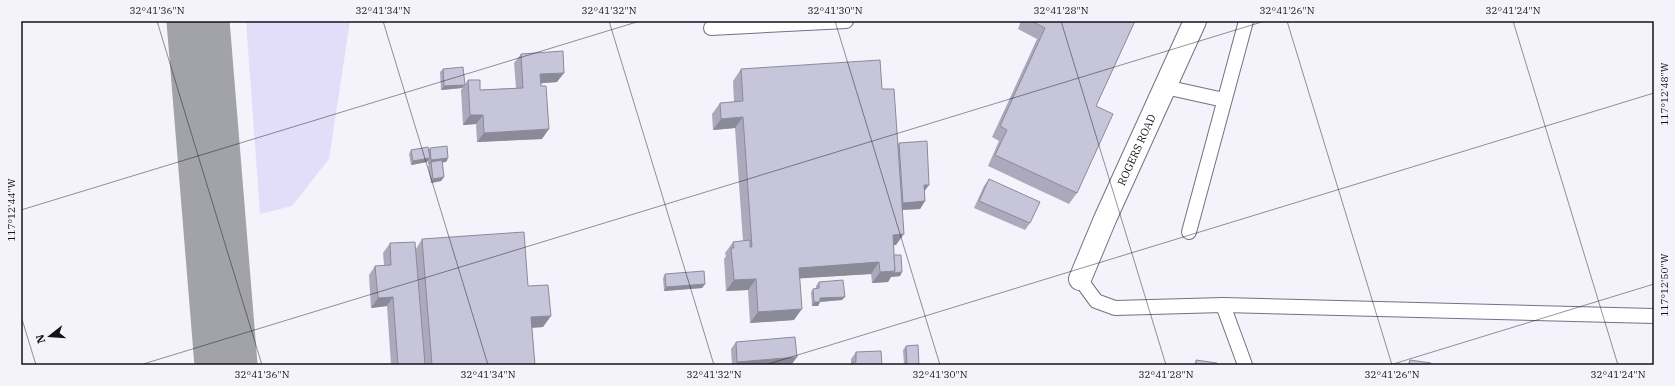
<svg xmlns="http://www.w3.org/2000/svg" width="1675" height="386" font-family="'IBM Plex Serif',serif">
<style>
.green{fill:#e2defa}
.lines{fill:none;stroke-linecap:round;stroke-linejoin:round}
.taxiway{stroke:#a2a2aa;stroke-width:63}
.lane-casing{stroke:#737183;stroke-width:16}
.street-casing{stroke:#737183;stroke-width:24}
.lane{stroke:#fff;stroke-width:14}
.street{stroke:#fff;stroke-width:22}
.wall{fill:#aba9bb}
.shaded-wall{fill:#8b8a99}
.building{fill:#c7c5da;stroke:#8b8a99}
.ticks{fill:none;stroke:#131219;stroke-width:1;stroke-opacity:0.45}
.labels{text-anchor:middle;stroke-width:3;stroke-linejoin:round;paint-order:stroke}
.street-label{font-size:11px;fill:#131219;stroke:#f4f3fc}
.neatline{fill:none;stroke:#131219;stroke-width:1.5}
.ticks-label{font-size:10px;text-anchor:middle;fill:#131219}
</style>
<rect width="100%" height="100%" fill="#f4f3fc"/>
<polygon class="green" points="246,21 350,21 329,159 292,206 260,214"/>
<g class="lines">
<polyline class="taxiway" points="198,21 226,365"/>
<defs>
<g id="lane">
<polyline points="711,28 846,21"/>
<polyline points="1165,87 1224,100"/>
<polyline points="1189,232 1246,21"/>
<polyline points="1080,279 1096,301 1115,308 1223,305 1654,316"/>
<polyline points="1223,305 1245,365"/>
</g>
<g id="street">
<path id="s1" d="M1080,279L1105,219L1195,21"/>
</g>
</defs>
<use href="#lane" class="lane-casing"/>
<use href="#street" class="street-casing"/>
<use href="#lane" class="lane"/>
<use href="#street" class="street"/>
</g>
<g class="wall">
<polygon points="1021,21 1135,21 1096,106 1077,193 1069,204 988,166 999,141 992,137 1037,39 1018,29"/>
<polygon points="521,54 557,82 541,83 542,139 477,142 476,124 463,125 461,90 468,80 480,90 516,88 514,63"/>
<polygon points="443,69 465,85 462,88 441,90 440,72"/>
<polygon points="741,69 882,89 898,145 899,143 924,192 925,201 920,209 902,210 896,245 894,245 894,255 902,272 900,276 891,277 888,282 872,283 871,274 799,278 794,320 750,323 748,290 726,291 724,259 726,256 725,253 733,242 743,241 735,128 713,130 712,114 720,103 734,102 733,81"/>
<polygon points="430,148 448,158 446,162 442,162 444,177 441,181 431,183 428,166 429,164 428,164 428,161 427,162 411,165 409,154 411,150 428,150"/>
<polygon points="989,179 1030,223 1025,230 974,208 984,186"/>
<polygon points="422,239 528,286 543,327 532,328 535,365 391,365 387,306 371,308 369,275 375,266 384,265 383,253 390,243 416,249"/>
<polygon points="665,274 705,284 702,288 664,291 663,278"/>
<polygon points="819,282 842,300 820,302 818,306 812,306 811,292 813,289 816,288 816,286"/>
<polygon points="736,342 792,364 782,365 732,365 731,349"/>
<polygon points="906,346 919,365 904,365 903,350"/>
<polygon points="856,352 882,365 851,365 851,359"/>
<polygon points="1196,360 1217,365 1194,365"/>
<polygon points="1410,360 1430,365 1407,365"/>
</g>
<g class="shaded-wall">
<polygon points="564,73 557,82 533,84 540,74"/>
<polygon points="465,85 462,88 441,90 444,86"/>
<polygon points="470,115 483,115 476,124 463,125"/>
<polygon points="743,117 735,128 713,130 721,119"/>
<polygon points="549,129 542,139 477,142 484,133"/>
<polygon points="430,158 427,162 411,165 413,161"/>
<polygon points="448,158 446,162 431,164 431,162 429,164 428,164 431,160"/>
<polygon points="444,177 441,181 431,183 433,179"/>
<polygon points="924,185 929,185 924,192"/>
<polygon points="925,201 920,209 898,210 903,203"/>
<polygon points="904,234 896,245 885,246 893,235"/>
<polygon points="879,262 871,274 791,279 799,268"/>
<polygon points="895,271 902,272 900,276 891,277 888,282 872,283 880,272"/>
<polygon points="756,279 748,290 726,291 734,280"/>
<polygon points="705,284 702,288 664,291 666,287"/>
<polygon points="393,297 387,306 371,308 378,298"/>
<polygon points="845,297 842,300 817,302 820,298"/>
<polygon points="814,302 820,302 818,306 812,306"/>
<polygon points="802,309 794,320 750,323 758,312"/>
<polygon points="551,316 543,327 523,328 531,317"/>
<polygon points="797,357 792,364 782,365 735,365 737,362"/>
</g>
<g class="building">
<polygon points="1031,21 1135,21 1096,106 1113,114 1077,193 995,155 1007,130 1000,126 1045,28"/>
<polygon points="563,51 564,73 540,74 541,86 546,86 549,129 484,133 483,115 470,115 468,80 480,80 480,90 523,88 521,54"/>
<polygon points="880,60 882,89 894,89 904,234 893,235 895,271 880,272 879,262 799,268 802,309 758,312 756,279 734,280 731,248 734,248 733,242 750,240 750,247 752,247 743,117 721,119 720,103 743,101 741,69"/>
<polygon points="463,67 465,85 444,86 443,69"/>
<polygon points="927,141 929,185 924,185 925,201 903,203 899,143"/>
<polygon points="447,146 448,158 431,160 430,148"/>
<polygon points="428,147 430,158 413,161 411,150"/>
<polygon points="442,160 444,177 433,179 431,162"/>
<polygon points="989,179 1040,202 1030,223 979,201"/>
<polygon points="524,232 528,286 548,285 551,316 531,317 535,365 432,365 422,239"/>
<polygon points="415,242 425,365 398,365 393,297 378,298 375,266 391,265 390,243"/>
<polygon points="894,255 901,255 902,272 894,273 895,271"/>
<polygon points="704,271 705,284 666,287 665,274"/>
<polygon points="843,280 845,297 820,298 820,302 814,302 813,289 819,288 819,282"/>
<polygon points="795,337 797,357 737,362 736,342"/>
<polygon points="918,345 919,365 907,365 906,346"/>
<polygon points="881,351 882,365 853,365 853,362 856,362 856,352"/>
<polygon points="1196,360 1217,363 1217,365 1196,365"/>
<polygon points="1410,360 1431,363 1430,365 1409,365"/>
</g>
<path class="ticks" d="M157,21L262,365M383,21L488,365M609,21L714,365M835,21L940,365M1061,21L1166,365M1287,21L1392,365M1513,21L1618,365M21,210L640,21M21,316L36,365M140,365L1265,21M765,365L1654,93M1390,365L1654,284"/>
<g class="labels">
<g class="street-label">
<text dy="4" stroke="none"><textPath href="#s1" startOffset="141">ROGERS ROAD</textPath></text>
</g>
</g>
<rect width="1675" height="386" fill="none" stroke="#f4f3fc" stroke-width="44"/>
<g transform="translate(50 336) rotate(253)" stroke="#f4f3fc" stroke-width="3" paint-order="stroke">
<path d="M0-3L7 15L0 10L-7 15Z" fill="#131219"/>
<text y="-6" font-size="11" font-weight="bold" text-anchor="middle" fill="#131219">N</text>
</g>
<rect x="22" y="22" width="1631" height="342" class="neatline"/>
<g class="ticks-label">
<text x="157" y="14">32°41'36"N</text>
<text x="383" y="14">32°41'34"N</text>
<text x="609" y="14">32°41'32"N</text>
<text x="835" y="14">32°41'30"N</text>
<text x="1061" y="14">32°41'28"N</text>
<text x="1287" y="14">32°41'26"N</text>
<text x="1513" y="14">32°41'24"N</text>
<text transform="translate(1664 94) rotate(-90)" y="4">117°12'48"W</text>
<text transform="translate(11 210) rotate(-90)" y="4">117°12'44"W</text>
<text transform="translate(1664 285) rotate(-90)" y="4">117°12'50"W</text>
<text x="262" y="378">32°41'36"N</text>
<text x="488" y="378">32°41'34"N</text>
<text x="714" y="378">32°41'32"N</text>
<text x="940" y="378">32°41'30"N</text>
<text x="1166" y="378">32°41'28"N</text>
<text x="1392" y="378">32°41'26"N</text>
<text x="1618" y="378">32°41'24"N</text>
</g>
</svg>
